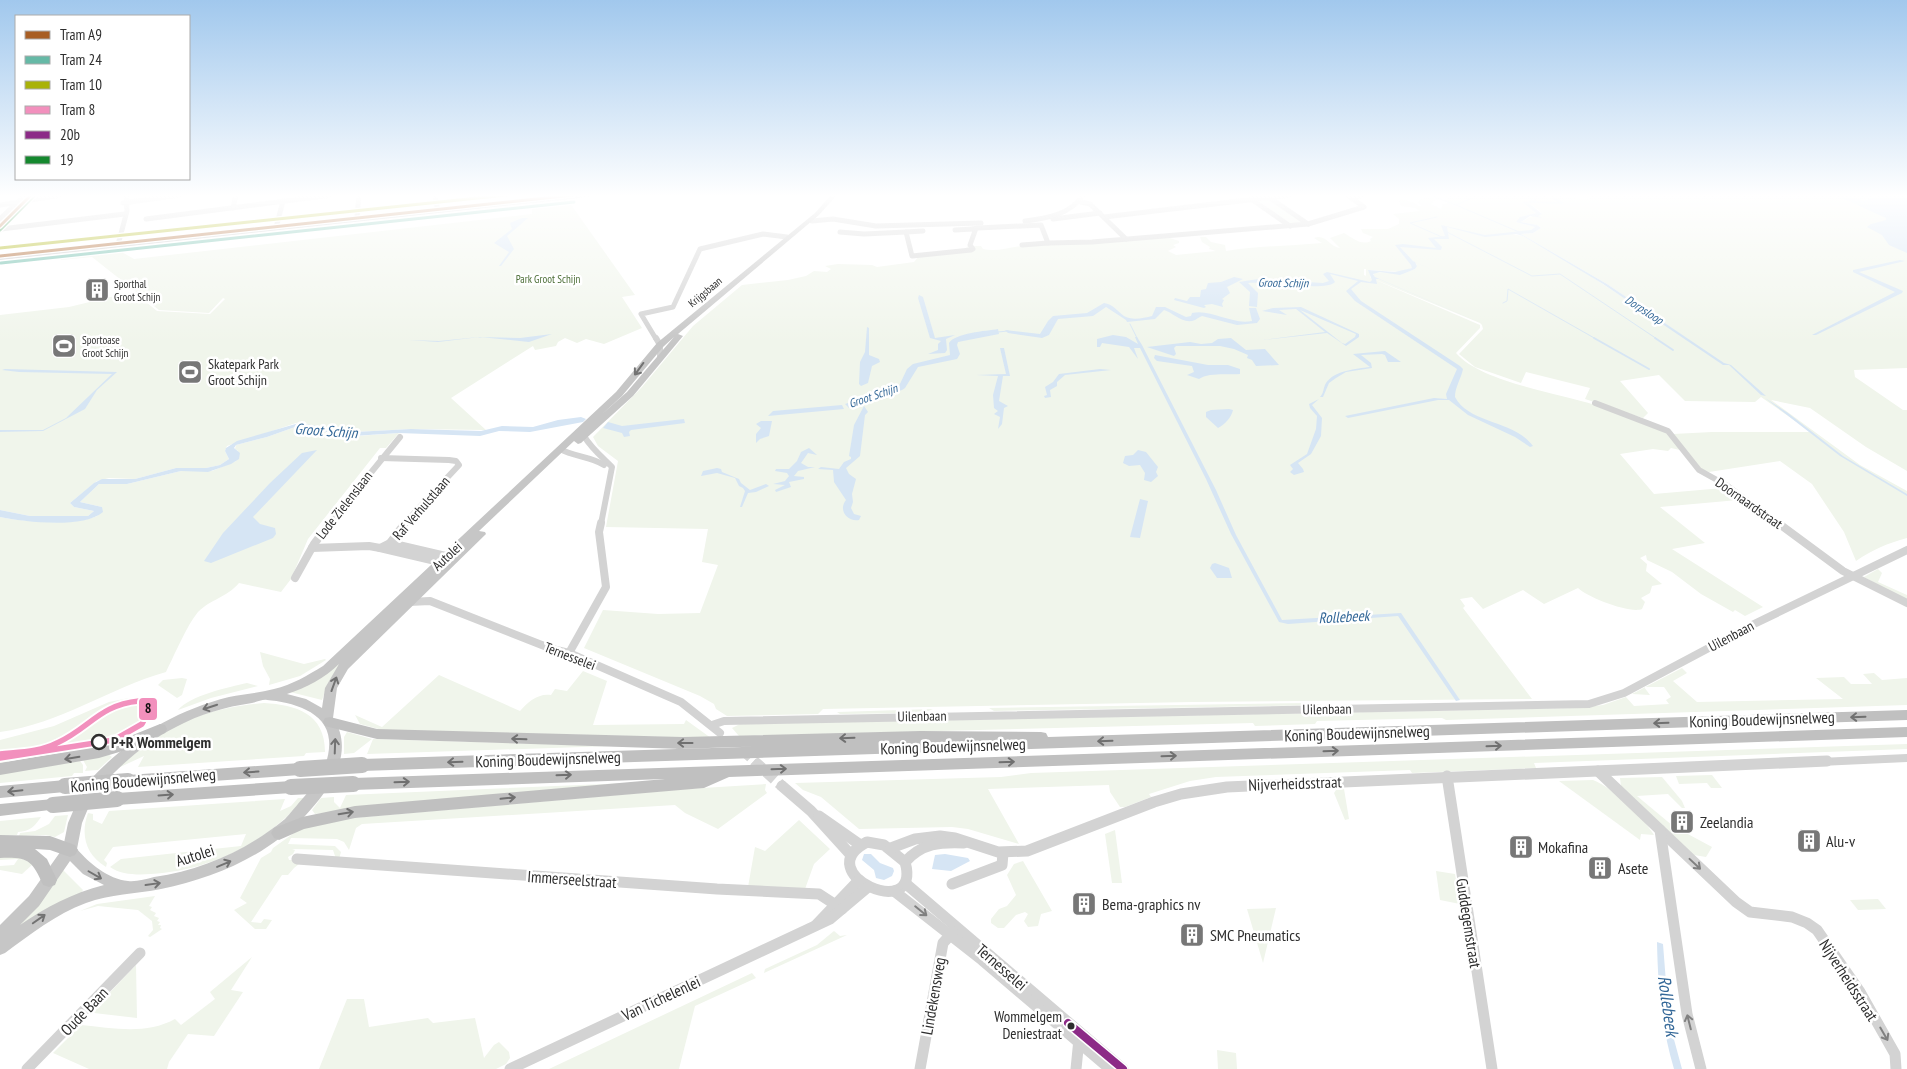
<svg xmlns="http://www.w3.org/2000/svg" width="1907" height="1069" font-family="'PT Sans Narrow',sans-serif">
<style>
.green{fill:#f0f5eb}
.water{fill:#d6e5f4;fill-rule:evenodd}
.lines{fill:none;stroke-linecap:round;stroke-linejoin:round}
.stream-far1{stroke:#d6e5f4;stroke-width:1}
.stream{stroke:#d6e5f4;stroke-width:2}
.minor-tunnel-far1{stroke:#d5d5d5;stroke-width:8;stroke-dasharray:8 4.5;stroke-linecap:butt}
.minor-tunnel{stroke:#d5d5d5;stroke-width:11;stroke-dasharray:11 5.5;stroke-linecap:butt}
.minor-far3{stroke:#d3d3d3;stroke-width:5}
.minor-far2{stroke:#d3d3d3;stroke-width:6}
.minor-far1{stroke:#d3d3d3;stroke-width:8}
.minor{stroke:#d3d3d3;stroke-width:11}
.major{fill:#c6c6c6;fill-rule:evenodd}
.highway{fill:#c0c0c0;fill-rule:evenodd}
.highway-bridge{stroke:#c0c0c0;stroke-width:16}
.bus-1-casing{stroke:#fff;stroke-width:11}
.bus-2-casing{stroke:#fff;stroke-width:5.5}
.bus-1{stroke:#8c2b87;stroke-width:8}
.bus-2{stroke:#15882e;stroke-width:3}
.tram-1-casing{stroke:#fff;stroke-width:5.5}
.tram-2-casing{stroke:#fff;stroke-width:5.5}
.tram-3-casing{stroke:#fff;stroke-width:5.5}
.tram-4-casing{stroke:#fff;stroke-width:9}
.tram-1{stroke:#a85e24;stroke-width:3}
.tram-2{stroke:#66b9a6;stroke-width:3}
.tram-3{stroke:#a9b209;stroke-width:3}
.tram-4{stroke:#f290bd;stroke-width:5.5}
.oneway{stroke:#727272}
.oneway2{stroke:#707070}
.oneway3{stroke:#808080}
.stop-dot{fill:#fff;stroke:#2e2e2e;stroke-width:2.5}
.bus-dot{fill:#2e2e2e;stroke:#fff;stroke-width:2}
.labels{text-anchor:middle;stroke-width:5;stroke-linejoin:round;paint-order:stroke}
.far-park-label{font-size:11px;fill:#4c6e37;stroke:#fff}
.far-poi-label{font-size:11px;fill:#2e2e2e;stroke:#fff;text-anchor:start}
.far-street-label{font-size:11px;fill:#2e2e2e;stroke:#fff}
.far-water-label{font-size:12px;font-style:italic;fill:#346898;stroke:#fff}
.poi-label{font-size:14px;fill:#2e2e2e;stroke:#fff;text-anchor:start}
.street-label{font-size:14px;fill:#2e2e2e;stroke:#fff}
.water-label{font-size:15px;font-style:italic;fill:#346898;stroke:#fff}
.near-bus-label{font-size:15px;fill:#2e2e2e;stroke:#fff;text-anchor:end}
.near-street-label{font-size:16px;fill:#2e2e2e;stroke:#fff}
.near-stop-label{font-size:16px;font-weight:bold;fill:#2e2e2e;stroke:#fff;text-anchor:start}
.near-poi-label{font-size:16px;fill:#2e2e2e;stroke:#fff;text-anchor:start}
.near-water-label{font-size:18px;font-style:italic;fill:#346898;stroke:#fff}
.line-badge{stroke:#fff;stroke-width:2}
.pale-badge-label{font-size:14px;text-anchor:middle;font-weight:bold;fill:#111}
</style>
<rect width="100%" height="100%" fill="#fff"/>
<g class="green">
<path d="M1440,195H1521L1535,200L1524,195C1537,195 1547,193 1558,202H1524L1537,213L1524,216L1516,222L1535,227L1530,231L1513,232L1512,234L1523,236L1575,266L1698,346L1607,284L1521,234L1533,233L1541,228L1537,225L1521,222L1530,217L1542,214L1539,210L1529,203H1564L1552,195C1564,195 1579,201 1591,198L1585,195H1845L1848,196V195H1886L1874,196L1864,201L1848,197L1882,212L1894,220L1887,224L1875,227L1896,246L1907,251V368L1854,370L1855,377L1903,410H1907V471L1866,447L1810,408L1771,400L1860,465L1907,491V538C1888,543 1872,550 1856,561L1844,532L1812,484L1780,461L1709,472L1699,469L1695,465L1673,434L1712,432H1811L1761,397L1755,402L1685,401L1659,375L1620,381L1648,413L1643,418L1585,399L1590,388L1526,372L1521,383L1475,367L1459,354L1483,329L1482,325L1480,323L1376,280L1373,273C1391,270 1395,277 1415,269L1417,265C1413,261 1410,257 1404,256L1412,265V268L1400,272L1369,270L1371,279L1366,276V269H1364V275L1480,325V328L1456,353C1481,382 1558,393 1595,405C1617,411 1638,421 1660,428L1668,434L1680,450L1671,448L1668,451L1653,449L1620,454L1654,494L1723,488L1738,500L1660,507L1705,543L1672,549L1763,607L1745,616L1735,610L1733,612L1701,594L1672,572L1647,560L1646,555L1640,558L1647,564L1646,571L1662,584L1652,586L1650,593L1641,598L1645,602L1642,609C1630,614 1587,597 1578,588L1544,604L1523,590L1483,609L1472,597L1460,599L1465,606L1463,608L1532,699L1193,702L823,709L818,714L727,716L716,709L714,704L700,696L584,648L603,610L658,614L700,613L718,565L702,562L708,529L606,527L618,461L598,446L593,437L642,387L693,326L742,285L788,280L806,276L814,271L827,272L831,269L825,266L838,264L872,265L877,267L914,262L920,255L967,251L966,248L968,246H981L983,249C1000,253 1016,244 1032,246L1155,237L1170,238L1179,241V243L1173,245L1176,247L1168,251L1176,255L1216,251L1209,249L1210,247L1202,242L1200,237H1206L1211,242L1225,245L1226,251C1257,246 1289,246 1322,243L1314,238C1325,233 1330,247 1340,248L1330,238L1344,233C1353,238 1361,246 1371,241L1370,239L1373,237L1363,233L1361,229H1388L1399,224V219L1393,214L1420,211L1415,208L1401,206L1399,201L1401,199L1413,202L1419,206H1421L1418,202L1420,199L1430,197L1435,200L1431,204L1441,209L1443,204L1449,203L1443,201L1448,198Z"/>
<polygon points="567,199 635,295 622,297 642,328 604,344 586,339 577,343 565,338 558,342 556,346 535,350 533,346 451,398 486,430 411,429 355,432 296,423 227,446 225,451 229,459 220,465 206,468 176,468 135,479 109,478 97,481 70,503 74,507 94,511 88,516 30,516 0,510 0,315 69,307 127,293 135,293 157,311 210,314 225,299 223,298 209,313 159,310 92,257 61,260 59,254 105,249 107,253 120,251 134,259 532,214 532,203"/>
<polygon points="1268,199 1302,222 1293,224 1290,223 1257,200"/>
<path d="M295,427L357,436L399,433L386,448H380L308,539L291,579L281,592L239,583C226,598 211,599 198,612C187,625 174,656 166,672C109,688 60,724 0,732V517C23,522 76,526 97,516L102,507L80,502L99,484H127L181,471H212L236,461L238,451L235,449L236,445L267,437Z"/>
<polygon points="1878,569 1882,573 1878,582 1907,595 1907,601 1864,577"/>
<polygon points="393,610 328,683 322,700 290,692 298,689"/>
<polygon points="260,652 304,664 325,659 326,660 300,676 269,685 270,679 263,666"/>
<polygon points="1682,668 1687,673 1673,681 1697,702 1843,699 1816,678 1844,677 1851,684 1872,684 1863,674 1874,673 1882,680 1907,678 1907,705 1446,720 1442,718 1317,721 1315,724 1255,726 1253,723 739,736 732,728 740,724 1578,708 1603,705 1626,697 1634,706 1669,704 1666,700 1671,697 1664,687 1644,687 1650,695 1632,694"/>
<path d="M583,671L607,681L593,725L684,724L686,720L711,738L382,730L360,724L355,715L382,727L439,675L520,711C528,702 538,693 551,695L555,689L567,691Z"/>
<polygon points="182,678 187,679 182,695 177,698 158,685 163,680"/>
<path d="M247,683L258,686L211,698L178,710C189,696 229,687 247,683Z"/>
<path d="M129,698L144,699L155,706C149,725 135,734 117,740L12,754L7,763L0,764V740L54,726L109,702Z"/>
<path d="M264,703C296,705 325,713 325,752L306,753L304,756L138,767L144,756L116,769C129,759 142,747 155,738C187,716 226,706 264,703Z"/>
<polygon points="1310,703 1323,705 994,711 989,708"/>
<polygon points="933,709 923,713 840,714 837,712"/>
<polygon points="347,732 372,739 354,753 344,754 344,737"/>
<polygon points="373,739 612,746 367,754"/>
<polygon points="1907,744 1907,749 1534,763 1536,768 1412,773 1410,770 1216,777 1190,781 1149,794 1151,797 1125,807 1120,807 1110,792 1109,785 988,789 1019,844 968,829 952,827 859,829 821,797 803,790 795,783 1001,777 1031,773"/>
<polygon points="108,754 112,757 98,770 85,771 87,767 83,760"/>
<polygon points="80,761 83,765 83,773 74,773 72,776 0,783 0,773"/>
<polygon points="1712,775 1722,788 1711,788 1707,783 1679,784 1676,776"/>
<polygon points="1662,777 1682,801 1685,808 1682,808 1668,794 1637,796 1673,826 1712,847 1706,857 1694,855 1621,786 1620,778"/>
<path d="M1593,780C1614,788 1642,816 1654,835L1641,834L1640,840L1559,781Z"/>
<polygon points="628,783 315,814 312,810 321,798 334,797 334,802 340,808 346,795"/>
<polygon points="766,784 765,790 767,793 718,829 685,813 675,805 362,824 356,828 349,850 344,842 337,839 291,838 288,844 335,846 341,852 339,859 336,859 333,850 292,849 295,850 293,854 288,857 289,860 295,860 299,864 294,868 288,875 282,875 251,922 261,923 264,919 272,920 266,929 255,929 234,910 247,903 240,898 261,858 271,852 273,848 301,828 331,820 686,789"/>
<polygon points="1344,789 1349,819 1345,820 1334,793 1336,790"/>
<path d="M298,798H304C268,843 208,871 151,874C138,875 121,875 110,867L121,859L241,846L246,834L113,847L104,860L107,863L106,867C86,855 80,835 88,813L93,814V820L102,824L109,811L285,799L280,811L291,806Z"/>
<polygon points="68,815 64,832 55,837 46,835 19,836 20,833 35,831 49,824 55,816"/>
<path d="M41,817C34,827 30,831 18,832L17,835L0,836V821Z"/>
<polygon points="799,820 830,849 814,864 805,889 748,887 755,847 765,851"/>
<polygon points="1115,830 1122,883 1112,883 1105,834"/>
<polygon points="17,856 33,864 22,874 0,870 0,866 14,865 18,859 0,860 0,857"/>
<polygon points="1023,861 1052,911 1041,914 1038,926 1028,927 1024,921 1028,914 1025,912 1016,915 1004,928 998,928 991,923 991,919 999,909 1007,906 1016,895 1007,875 1014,864"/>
<polygon points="63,870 83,890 81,893 15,929"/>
<polygon points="1436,871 1455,874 1460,904 1440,900"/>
<polygon points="155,896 149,906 152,907 150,910 156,913 154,916 159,918 157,921 160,922 158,925 161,925 160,928 162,929 150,937 148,936 153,930 152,921 138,910 98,906 80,911 97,904"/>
<polygon points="1878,899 1886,909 1858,910 1850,900"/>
<polygon points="1276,908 1263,963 1247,909"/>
<polygon points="834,931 840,936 847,935 764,973 765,969 817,945"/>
<path d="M252,957L231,990L243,992L214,1036L188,1034L169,1062L167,1069H89L53,1053L81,1025C113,1028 146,1035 175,1019L181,1025L215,999L210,992Z"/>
<polygon points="136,965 137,1018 94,1013 95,1008"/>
<polygon points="752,973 756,978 695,1006 679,1069 549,1069"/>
<polygon points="347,999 364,999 369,1027 428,1018 433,1023 475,1018 484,1058 494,1045 499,1042 509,1052 510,1058 506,1064 496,1069 319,1069"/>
<polygon points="1217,1050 1236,1053 1237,1069 1218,1069"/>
</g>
<g class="water">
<path d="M1520,195L1537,200L1535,201L1557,202L1547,195H1552L1564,203L1561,204L1529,203L1542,214L1538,216L1542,218L1530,216L1521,222L1537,225L1541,228L1533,233L1521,234L1607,284L1724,363L1731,365L1766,396L1761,395L1729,365H1723L1603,284L1523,236L1516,234L1485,237L1447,227L1449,239H1434L1442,247L1441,250L1400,247L1413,261L1504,303L1415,262L1417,266L1415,269L1400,275L1380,272L1373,274L1375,277L1488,326L1379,279H1376L1377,284L1361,282L1351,289L1361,301L1460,366L1463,369C1461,379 1455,387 1455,397C1469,424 1514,420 1533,446L1530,447L1515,437L1468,415L1449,400H1438L1348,418L1345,416L1434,398L1447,399L1446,394L1457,369L1355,301L1346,291L1358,281L1330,274L1335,282C1327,292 1265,281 1248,283L1258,293L1257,307L1249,306L1250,292L1239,282L1258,279L1323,283L1329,281L1323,274L1327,272L1370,282L1372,280L1368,270L1395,272L1412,268L1411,265L1395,245L1403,244L1436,248L1428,238L1445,236L1441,225L1485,235L1531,230L1535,227L1516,222L1520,217L1536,213L1522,202L1535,200Z"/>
<path d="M1835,195H1848L1864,201C1876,195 1891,193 1907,197V253L1889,245L1882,235L1867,227L1871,224L1886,220V218Z"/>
<polygon points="522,218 528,218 507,236 514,249 501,266 499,266 509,252 494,243 512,229 510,223"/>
<polygon points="1900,260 1905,261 1859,272 1903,291 1902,293 1816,335 1812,335 1895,292 1853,272 1853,270"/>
<polygon points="1234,277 1243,279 1227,287 1230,293 1222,299 1224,300 1222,304 1223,307 1212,304 1204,305 1206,307 1204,308 1174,300 1175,298 1187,301 1190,297 1200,297 1201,290 1206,289 1208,283 1221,282"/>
<polygon points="919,295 923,297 935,338 955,335 946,339 947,350 945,353 928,354 938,350 938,344 941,341 930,338 918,298"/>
<path d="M1104,303C1113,304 1117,311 1124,316C1132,321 1144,318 1152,316L1156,307H1165L1186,317L1191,316L1192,313C1212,309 1231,325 1252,321L1249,308H1256L1260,319L1257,323L1237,325L1202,316C1199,317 1197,319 1195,320C1183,325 1174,313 1164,310L1155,319L1127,322L1126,320L1106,307L1093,316L1058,319L1049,335L1042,338L1008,333L1005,330L1040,334L1048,321L1053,316L1087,313Z"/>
<path d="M1301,307L1359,334V337L1346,346L1327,333L1263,340L1325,332L1296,309L1279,310L1287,315L1262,311L1273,308ZM1300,310L1356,334L1355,337L1345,344L1342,343Z"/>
<polygon points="867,327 869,328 869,355 879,359 880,362 872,366 868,383 861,386 859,384 860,362 865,352"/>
<path d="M998,329L999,334L958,342L957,345L960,354L957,359L918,367L905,388L902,390L849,408L845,404L899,386L907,369L913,364L950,355L949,343C955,333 986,331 998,329Z"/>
<polygon points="552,334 529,342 480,337 438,342 409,340 439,341 479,337 520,338"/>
<polygon points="1113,335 1126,337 1138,344 1135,337 1137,337 1142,345 1216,490 1236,535 1282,620 1401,613 1460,700 1456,701 1398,616 1288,624 1279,622 1231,534 1206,479 1140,348 1134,348 1138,359 1129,347 1102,343 1100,347 1097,347 1097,339"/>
<polygon points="1231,338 1246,350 1265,349 1279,365 1256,366 1252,360 1247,358 1248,355 1234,349 1220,346 1176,346 1174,348 1176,354 1174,356 1147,347 1190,342 1201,344 1212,343 1218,339"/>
<polygon points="1000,348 1004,348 1010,376 1003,376 999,401 1008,406 1004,408 1002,424 998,429 1000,417 994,414 998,411 994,408 993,395 998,376 976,375 1006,374"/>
<path d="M1385,351L1401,362H1388L1385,355L1382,354L1361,355L1371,363L1372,368L1346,372L1336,378L1329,383L1323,397H1320C1324,393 1323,388 1326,383C1335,370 1356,369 1370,367L1353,354Z"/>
<path d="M1155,355L1208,365H1228L1240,369V374C1229,375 1208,372 1199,379L1187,375L1194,372L1192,366L1157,361L1154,358Z"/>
<polygon points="5,369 117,372 97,390 85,409 43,431 0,432 0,430 43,430 66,418 112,374 19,372 2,370"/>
<polygon points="1100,369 1111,370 1065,375 1057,382 1057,386 1050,390 1051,397 1045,398 1044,396 1047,395 1045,387 1053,382 1059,374"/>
<polygon points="1765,398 1788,413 1843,456 1907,494 1907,496 1840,456"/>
<polygon points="1319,399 1312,405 1322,418 1321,436 1311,454 1298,463 1303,469 1304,472 1294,475 1290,472 1293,469 1290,465 1307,454 1316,429 1317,416 1310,408 1309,404"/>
<polygon points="842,405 844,409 768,416 773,411"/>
<path d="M864,406L868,412L865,415L860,456L846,468L849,474L856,479L852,494L853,502L851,508L854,514L861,516L859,520C847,522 838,510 846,500L834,482L833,470L818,469L821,467L839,469L844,462L851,459V457L849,456L854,425Z"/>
<path d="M1229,409L1233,410C1231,418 1225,424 1218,428L1206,417V412L1211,410Z"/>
<path d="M581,417L586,419L583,422L530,432L499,431L480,436L399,433L353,436L295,427L267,437L236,445L234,448L240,453L239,459L231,464L208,472L181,471L127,484H99L80,502L102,507L103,512C84,529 24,522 0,517V510L30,516H88L94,511L74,507L70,503L94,483L102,479H135L176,468H206L220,465L229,459L225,451L226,448L237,441L299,423L355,432L411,429L481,431L502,426L533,427L558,420Z"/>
<polygon points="684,419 685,423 631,430 629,432 630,436 624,437 622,433 603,428 608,422 622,426"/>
<polygon points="772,421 769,436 760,439 756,443 756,434 761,428 756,424 761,421"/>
<polygon points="809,448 817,455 808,453 801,463 808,467 815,467 798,471 794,476 804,477 804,479 789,482 791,487 776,492 775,490 785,485 773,484 785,481 789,476 787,473 775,471 776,469 789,469 797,461 801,452"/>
<polygon points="317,450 253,517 260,524 275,528 276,534 273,538 211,563 204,561 223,533 270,483 302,453"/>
<polygon points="1138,450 1146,452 1158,467 1156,472 1158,476 1151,482 1144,480 1145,473 1140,465 1129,466 1123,463 1125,456 1133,455"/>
<polygon points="717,468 721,469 722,472 739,479 741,483 750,490 766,484 769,486 756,492 748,493 742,507 740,507 745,491 743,488 739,486 735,478 717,473 701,476 703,471"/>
<polygon points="1140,499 1148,501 1140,538 1130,537"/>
<polygon points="1215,563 1229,568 1232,578 1217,578 1210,568 1212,564"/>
<polygon points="864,854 871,854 880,863 893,868 894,871 892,876 884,880 876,878 874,870 862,860"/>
<polygon points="945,854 968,858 970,861 951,871 932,869 935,855"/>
<path d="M1657,942L1663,944L1669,1021L1682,1069H1674C1661,1024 1658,989 1657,942Z"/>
</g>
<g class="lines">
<g class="stream-far1">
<polyline points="1429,195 1456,205"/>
<polyline points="1479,195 1456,205 1519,232"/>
<polyline points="1437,217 1410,223 1442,237"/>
<polyline points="1447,232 1532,276 1560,274 1657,339"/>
<polyline points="1503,303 1507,301 1508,289 1596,339"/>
<polyline points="1130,324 1137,338"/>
<polyline points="998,332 1008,331"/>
</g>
<g class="stream">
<polyline points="1594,338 1649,369"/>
<polyline points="1655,338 1673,350"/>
</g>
<polyline class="minor-tunnel-far1" points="744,753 755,763"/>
<polyline class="minor-tunnel" points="754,761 782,786"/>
<g class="minor-far3">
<polyline points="435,195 437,207"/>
<polyline points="1267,196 1308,224"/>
<polyline points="1352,198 1362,195"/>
<polyline points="1251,199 1290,226"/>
<polyline points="1081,202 1090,204 1126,239"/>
<polyline points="123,203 180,195"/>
<polyline points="0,205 61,195"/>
<polyline points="233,208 236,195"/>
<polyline points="357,216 359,195"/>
<polyline points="1104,217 1290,195"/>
<polyline points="0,219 25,195"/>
<polyline points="146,219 332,195"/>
<polyline points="1053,219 1100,213"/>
<polyline points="812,221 833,219 876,226 981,223"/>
<path d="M1025,221C1047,218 1070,215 1083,195"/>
<polyline points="277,224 283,201"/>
<polyline points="1,229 125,214"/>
<polyline points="0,230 30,199"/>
<polyline points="955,230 973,229"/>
<polyline points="923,231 906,232 912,256 971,250 973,249 970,245 975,231 973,229 978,228 1041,225 1048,243 1092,242 1308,224 1364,207 1347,195"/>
<polyline points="840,232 864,234 906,232"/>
<polyline points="119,241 127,211 126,195"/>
<polyline points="1022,245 1048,243"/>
<polyline points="656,339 641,314 673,307 700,249 763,234 787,237"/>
</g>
<g class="minor-far2">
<polyline points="656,338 660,345 660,357"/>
<polyline points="1595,403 1668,431 1699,470 1726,485 1779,524"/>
<path d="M584,436C591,448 602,457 612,467L601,524"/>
<path d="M560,449C574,457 590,456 604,465"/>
<polyline points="381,458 449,460 456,461 459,465 404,524"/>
<polyline points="329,524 400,437"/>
</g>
<g class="minor-far1">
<polyline points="1778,523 1843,571 1907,603"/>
<polyline points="390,543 405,523"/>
<polyline points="312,548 369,546 380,548"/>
<polyline points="444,563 380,548 390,543 450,557"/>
<polyline points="295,578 314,544 330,523"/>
<polyline points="409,602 430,601 552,649 569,653 681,702 720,733"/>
<polyline points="569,653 606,587 599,532 601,523"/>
<polyline points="712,725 724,721 1589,704 1624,693 1752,625 1907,550"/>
<polyline points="1798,763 1907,758"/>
</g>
<g class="minor">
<polyline points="1598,771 1736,902 1750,912 1792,917 1807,923 1817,930 1860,992 1895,1054 1896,1069"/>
<polyline points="1447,776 1492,1069"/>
<polyline points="782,786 811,811 850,854"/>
<polyline points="819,816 859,844"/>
<polyline points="1660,830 1687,1014 1701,1069"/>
<path d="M867,842L884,845L905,862C923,924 807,873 867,842Z"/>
<polyline points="891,848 915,839 940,836 955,838 998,852 1027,851 1154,802 1181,794 1227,787 1827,761"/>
<polyline points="297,859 717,889 819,894 842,909"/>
<path d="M905,862C922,843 940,842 964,843"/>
<polyline points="905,883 1123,1069"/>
<polyline points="952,884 1002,865 1003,853"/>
<polyline points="894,891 982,960 1110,1069"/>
<polyline points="816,925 859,880"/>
<polyline points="27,1069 140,953"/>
<polyline points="510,1069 830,919 868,887"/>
<polyline points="920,1069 943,943 953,932"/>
<polyline points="1076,1069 1079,1039"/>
</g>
<g class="major">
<polygon points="575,195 591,195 588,197 0,260 0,256"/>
<path d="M831,195H837L819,215L678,334L683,336L633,396L581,443L578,444L574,441L479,531L485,532L486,534L348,669L337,688L333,718C345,735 344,756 335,774L330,775L325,774L324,770C327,760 330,751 329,740C327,711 291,702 267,700C263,699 257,702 252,703C225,707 200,714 176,727C146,742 121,764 99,789L94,790L89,789L88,785L89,781C128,739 174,711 229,697C244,694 259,693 274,689C292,685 308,675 323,666L616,392L657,343L815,213ZM674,337L627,392L601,415L622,396L663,347ZM339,664L325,688L322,708L306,699L287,694C306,688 325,678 339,664Z"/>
<path d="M324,778L329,779L330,783C324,795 314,806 305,816C266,856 215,878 161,889C136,894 110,894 86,903C56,914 31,934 5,953L0,955V925L29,896L63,848L68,823L80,795L85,794L90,795L92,799L82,823L77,849C89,863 108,879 128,881C136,882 146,879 154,877C203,870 247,850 285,819C294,810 316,780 324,778ZM70,861L83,874L104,885C73,893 46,907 20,925L39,906Z"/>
</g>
<g class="highway">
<polygon points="1907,710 1907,720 362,771 357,769 355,765 357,761 362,759 893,742 683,749 377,739 325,726 323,722 325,718 330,717 377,729 683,737 920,731 1041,732 1046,733 1048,737"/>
<polygon points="160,724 165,725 167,729 165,733 126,750 99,758 0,775 0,763 99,746 118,741"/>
<polygon points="1907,727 1907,737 729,777 704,788 355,818 304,829 279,840 274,838 271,833 274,828 302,817 355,806 665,779 353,790 348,788 346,784 348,780 353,778"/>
<polygon points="300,763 305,765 307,769 305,773 300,775 128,787 123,785 121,781 123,777 128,775"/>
<polygon points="65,780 70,782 72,786 70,790 65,792 0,798 0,786"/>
<polygon points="291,781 296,783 298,787 296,791 291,793 117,805 112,803 110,799 112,795 117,793"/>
<polygon points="53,799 58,801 60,805 58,809 0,816 0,804"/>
<path d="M0,835L50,836L75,845L78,850L75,855L70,857L50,850L35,849L47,859L57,880L55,885L49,887L43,885C32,860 28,857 0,858Z"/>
</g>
<g class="highway-bridge">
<polyline points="300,769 362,765"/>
<polyline points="65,786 128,781"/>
<polyline points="291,787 353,784"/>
<polyline points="53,805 117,799"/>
</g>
<defs>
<polyline id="bus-1" points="1068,1023 1123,1069"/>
<polyline id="bus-2" points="0,230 35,195"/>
</defs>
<use href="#bus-1" class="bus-1-casing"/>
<use href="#bus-2" class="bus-2-casing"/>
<use href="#bus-1" class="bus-1"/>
<use href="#bus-2" class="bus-2"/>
<defs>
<g id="tram-1">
<polyline points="0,226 31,195"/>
<polyline points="0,256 573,195"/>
</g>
<polyline id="tram-2" points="1,263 574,202"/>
<polyline id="tram-3" points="0,248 506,195"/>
<path id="tram-4" d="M0,754C19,752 40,752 57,743C90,728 99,705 139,701L148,707V713L142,724L114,740L0,758"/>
</defs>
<use href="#tram-1" class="tram-1-casing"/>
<use href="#tram-2" class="tram-2-casing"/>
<use href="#tram-3" class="tram-3-casing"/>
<use href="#tram-4" class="tram-4-casing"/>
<use href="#tram-1" class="tram-1"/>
<use href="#tram-2" class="tram-2"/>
<use href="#tram-3" class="tram-3"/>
<use href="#tram-4" class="tram-4"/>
</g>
<defs><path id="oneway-shaft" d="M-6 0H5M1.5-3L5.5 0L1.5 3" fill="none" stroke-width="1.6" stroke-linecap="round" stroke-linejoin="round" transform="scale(1.25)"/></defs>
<g class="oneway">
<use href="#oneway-shaft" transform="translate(639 369) rotate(126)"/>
<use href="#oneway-shaft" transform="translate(334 684) rotate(-70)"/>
<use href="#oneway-shaft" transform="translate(210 707) rotate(162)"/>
<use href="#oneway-shaft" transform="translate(335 746) rotate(-88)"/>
<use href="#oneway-shaft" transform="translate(224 864) rotate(-23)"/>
<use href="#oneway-shaft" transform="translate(95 875) rotate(30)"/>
<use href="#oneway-shaft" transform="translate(153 884) rotate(-8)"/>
<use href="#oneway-shaft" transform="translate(39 919) rotate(-35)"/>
</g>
<g class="oneway2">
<use href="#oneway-shaft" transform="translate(1858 717) rotate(178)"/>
<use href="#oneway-shaft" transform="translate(1661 723) rotate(178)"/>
<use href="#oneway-shaft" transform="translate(847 738) rotate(178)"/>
<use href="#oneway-shaft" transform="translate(519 739) rotate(-178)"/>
<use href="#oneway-shaft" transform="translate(1105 741) rotate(178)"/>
<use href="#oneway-shaft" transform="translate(685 743) rotate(180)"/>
<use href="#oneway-shaft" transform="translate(1494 746) rotate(-2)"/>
<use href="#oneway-shaft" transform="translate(1331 751) rotate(-2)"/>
<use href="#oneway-shaft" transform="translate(1169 756) rotate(-2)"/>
<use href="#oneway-shaft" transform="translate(72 758) rotate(171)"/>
<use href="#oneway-shaft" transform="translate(455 762) rotate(178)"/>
<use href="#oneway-shaft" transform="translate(1007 762) rotate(-2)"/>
<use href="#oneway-shaft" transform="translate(779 769) rotate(-2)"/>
<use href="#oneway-shaft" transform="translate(251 772) rotate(176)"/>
<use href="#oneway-shaft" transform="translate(564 775) rotate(-2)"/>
<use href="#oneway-shaft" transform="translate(402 782) rotate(-2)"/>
<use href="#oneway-shaft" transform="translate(15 791) rotate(174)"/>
<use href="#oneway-shaft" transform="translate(166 795) rotate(-4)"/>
<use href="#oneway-shaft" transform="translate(508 798) rotate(-6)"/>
<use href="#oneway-shaft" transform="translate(346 813) rotate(-9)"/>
</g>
<g class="oneway3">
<use href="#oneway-shaft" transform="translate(1695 864) rotate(43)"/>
<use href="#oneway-shaft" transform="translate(921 911) rotate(39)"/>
<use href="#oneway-shaft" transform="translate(1689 1022) rotate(-104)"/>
<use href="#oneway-shaft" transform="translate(1884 1034) rotate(60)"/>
</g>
<linearGradient id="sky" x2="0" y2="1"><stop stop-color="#a1c8ed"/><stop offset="0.57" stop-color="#fff"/><stop offset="1" stop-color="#fff" stop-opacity="0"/></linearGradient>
<rect width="1907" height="344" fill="url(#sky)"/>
<defs>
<symbol id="building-square" viewBox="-11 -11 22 22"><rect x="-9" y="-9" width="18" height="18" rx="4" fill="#777" stroke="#fff"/><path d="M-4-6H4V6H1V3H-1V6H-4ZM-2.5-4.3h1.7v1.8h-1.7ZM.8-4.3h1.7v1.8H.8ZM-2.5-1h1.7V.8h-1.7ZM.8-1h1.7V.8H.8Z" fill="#fff"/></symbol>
<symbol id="stadium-square" viewBox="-11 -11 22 22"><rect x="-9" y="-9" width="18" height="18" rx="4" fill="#777" stroke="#fff"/><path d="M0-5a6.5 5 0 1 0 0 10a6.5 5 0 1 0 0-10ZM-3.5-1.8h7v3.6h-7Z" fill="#fff"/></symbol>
</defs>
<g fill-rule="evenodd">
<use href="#building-square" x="83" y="276" width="28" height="28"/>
<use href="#stadium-square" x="50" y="332" width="28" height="28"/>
<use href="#stadium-square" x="176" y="358" width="28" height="28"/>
<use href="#building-square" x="1668" y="808" width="28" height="28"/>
<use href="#building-square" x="1795" y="827" width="28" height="28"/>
<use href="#building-square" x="1507" y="833" width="28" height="28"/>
<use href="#building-square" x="1586" y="854" width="28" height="28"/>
<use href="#building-square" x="1070" y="890" width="28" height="28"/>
<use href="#building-square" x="1178" y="921" width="28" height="28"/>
</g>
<circle class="stop-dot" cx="99" cy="742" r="7"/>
<circle class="bus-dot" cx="1071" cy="1026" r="4.5"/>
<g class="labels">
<g class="far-park-label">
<text x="548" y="283">Park Groot Schijn</text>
</g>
<g class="far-poi-label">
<text x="114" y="288">Sporthal<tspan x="114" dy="13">Groot Schijn</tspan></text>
<text x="82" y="344">Sportoase<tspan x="82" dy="13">Groot Schijn</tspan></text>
</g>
<g class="far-street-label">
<text transform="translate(705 292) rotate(-40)" y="4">Krijgsbaan</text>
</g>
<g class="far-water-label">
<text transform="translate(1283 283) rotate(1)" y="4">Groot Schijn</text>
<text transform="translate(1644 310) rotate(33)" y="4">Dorpsloop</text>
<text transform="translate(873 396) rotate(-19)" y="4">Groot Schijn</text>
</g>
<g class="poi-label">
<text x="208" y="369">Skatepark Park<tspan x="208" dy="16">Groot Schijn</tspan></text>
</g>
<g class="street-label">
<text transform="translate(1749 503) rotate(35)" y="5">Doornaardstraat</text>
<text transform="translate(344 505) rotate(-52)" y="5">Lode Zielenslaan</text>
<text transform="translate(421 508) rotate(-49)" y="5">Raf Verhulstlaan</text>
<text transform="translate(447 556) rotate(-43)" y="5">Autolei</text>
<text transform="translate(1731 636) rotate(-28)" y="5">Uilenbaan</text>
<text transform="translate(570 656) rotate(21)" y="5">Ternesselei</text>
<text transform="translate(1327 709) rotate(-1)" y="5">Uilenbaan</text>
<text transform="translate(922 716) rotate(-1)" y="5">Uilenbaan</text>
</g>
<g class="water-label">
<text transform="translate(326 431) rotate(4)" y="5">Groot Schijn</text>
<text transform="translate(1344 617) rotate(-3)" y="5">Rollebeek</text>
</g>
<g class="near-bus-label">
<text x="1062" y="1022">Wommelgem<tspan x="1062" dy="17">Deniestraat</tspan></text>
</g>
<g class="near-street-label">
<text transform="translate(1762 719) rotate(-2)" y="6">Koning Boudewijnsnelweg</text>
<text transform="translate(1357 733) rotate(-2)" y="6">Koning Boudewijnsnelweg</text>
<text transform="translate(953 746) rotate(-2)" y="6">Koning Boudewijnsnelweg</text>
<text transform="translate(548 759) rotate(-2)" y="6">Koning Boudewijnsnelweg</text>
<text transform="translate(143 780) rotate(-5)" y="6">Koning Boudewijnsnelweg</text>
<text transform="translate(1295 783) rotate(-2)" y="6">Nijverheidsstraat</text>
<text transform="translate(195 855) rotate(-18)" y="6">Autolei</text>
<text transform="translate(572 879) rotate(4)" y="6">Immerseelstraat</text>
<text transform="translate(1469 923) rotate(81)" y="6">Guddegemstraat</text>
<text transform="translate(1002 967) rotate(41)" y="6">Ternesselei</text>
<text transform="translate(1849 980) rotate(57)" y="6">Nijverheidsstraat</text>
<text transform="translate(933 996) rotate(-80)" y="6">Lindekensweg</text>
<text transform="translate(661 998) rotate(-25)" y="6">Van Tichelenlei</text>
<text transform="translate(84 1011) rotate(-46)" y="6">Oude Baan</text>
</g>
<g class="near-stop-label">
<text x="111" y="748">P+R Wommelgem</text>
</g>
<g class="near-poi-label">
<text x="1700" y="828">Zeelandia</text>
<text x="1826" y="847">Alu-v</text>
<text x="1538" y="853">Mokafina</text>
<text x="1618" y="874">Asete</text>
<text x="1102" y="910">Bema-graphics nv</text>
<text x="1210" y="941">SMC Pneumatics</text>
</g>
<g class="near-water-label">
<text transform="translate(1668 1006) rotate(82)" y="6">Rollebeek</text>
</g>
</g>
<rect class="line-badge" x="138" y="697" width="20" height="24" rx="5" fill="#f290bd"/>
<g class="pale-badge-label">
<text x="148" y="713">8</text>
</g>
<rect x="15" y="15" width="175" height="165" fill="#ffffff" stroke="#ababab"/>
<rect x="25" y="31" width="25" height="8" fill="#a85e24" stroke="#ababab"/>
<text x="60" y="40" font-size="15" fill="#2e2e2e">Tram A9</text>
<rect x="25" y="56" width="25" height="8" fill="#66b9a6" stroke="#ababab"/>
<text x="60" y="65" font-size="15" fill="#2e2e2e">Tram 24</text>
<rect x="25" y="81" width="25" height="8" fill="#a9b209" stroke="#ababab"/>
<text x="60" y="90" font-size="15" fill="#2e2e2e">Tram 10</text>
<rect x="25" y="106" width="25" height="8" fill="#f290bd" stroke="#ababab"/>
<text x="60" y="115" font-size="15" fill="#2e2e2e">Tram 8</text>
<rect x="25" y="131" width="25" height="8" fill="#8c2b87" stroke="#ababab"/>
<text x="60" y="140" font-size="15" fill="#2e2e2e">20b</text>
<rect x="25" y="156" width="25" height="8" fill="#15882e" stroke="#ababab"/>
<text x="60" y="165" font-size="15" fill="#2e2e2e">19</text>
</svg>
